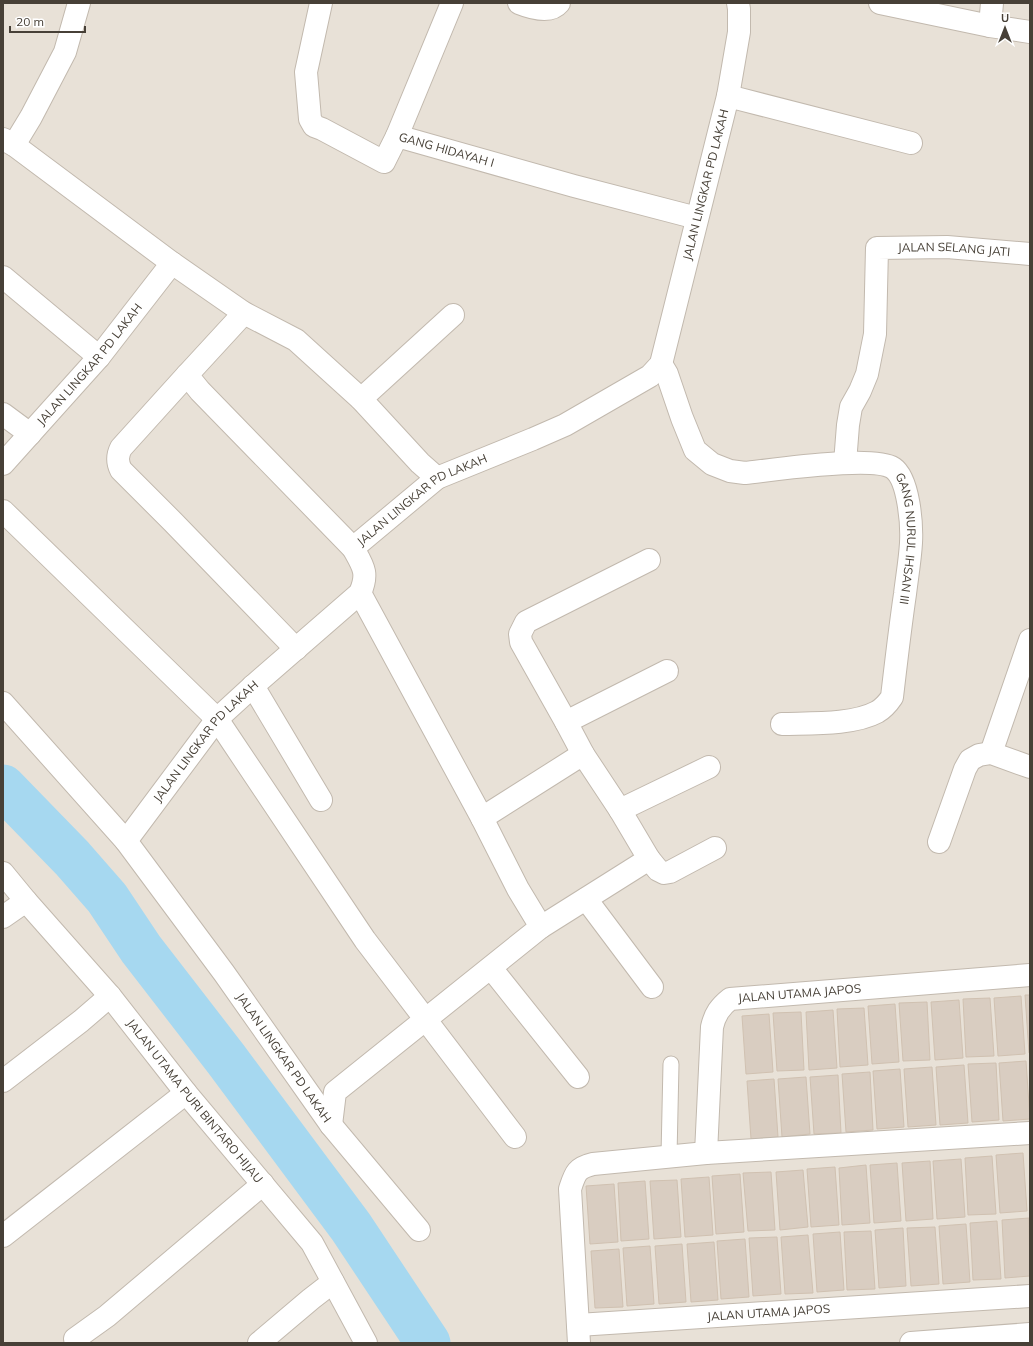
<svg xmlns="http://www.w3.org/2000/svg" width="1033" height="1346" font-family="Mulish,sans-serif">
<style>
.residential{fill:#e8e1d7}
.lines{fill:none;stroke-linecap:round;stroke-linejoin:round}
.river{stroke:#a6d8f0;stroke-width:45}
.building{fill:#d9cdc1;stroke:#d0c1b1}
.service-casing{stroke:#c2b9ae;stroke-width:17}
.minor-casing{stroke:#c2b9ae;stroke-width:24}
.service{stroke:#fff;stroke-width:15}
.minor{stroke:#fff;stroke-width:22}
.labels{text-anchor:middle;stroke-width:3.5;stroke-linejoin:round;paint-order:stroke}
.street-label{font-size:12px;fill:#474037;stroke:#fff}
</style>
<rect width="100%" height="100%" fill="#f4efe8"/>
<rect class="residential" x="3" y="3" width="1027" height="1340"/>
<g class="lines">
<polyline class="river" points="3,787 72,858 107,898 141,949 226,1059 351,1227 428,1343"/>
</g>
<g class="building">
<polygon points="1025,995 1030,995 1030,1053 1029,1053"/>
<polygon points="1021,996 1025,1054 998,1056 994,998"/>
<polygon points="990,998 994,1056 966,1057 963,999"/>
<polygon points="959,1000 963,1058 935,1060 931,1002"/>
<polygon points="927,1002 930,1060 903,1061 899,1003"/>
<polygon points="895,1004 899,1062 872,1064 868,1006"/>
<polygon points="864,1008 868,1065 840,1067 837,1009"/>
<polygon points="833,1010 837,1068 809,1070 806,1012"/>
<polygon points="801,1012 804,1070 777,1071 773,1013"/>
<polygon points="769,1014 773,1072 746,1074 742,1016"/>
<polygon points="1026,1061 1030,1119 1003,1121 999,1063"/>
<polygon points="996,1063 999,1120 972,1122 968,1064"/>
<polygon points="964,1065 968,1123 940,1125 936,1067"/>
<polygon points="932,1067 936,1125 908,1127 904,1069"/>
<polygon points="900,1069 904,1127 877,1129 873,1071"/>
<polygon points="870,1072 873,1130 846,1132 842,1074"/>
<polygon points="838,1075 841,1133 814,1134 810,1077"/>
<polygon points="806,1077 810,1134 782,1137 778,1079"/>
<polygon points="774,1079 778,1137 751,1139 747,1081"/>
<polygon points="1023,1153 1027,1211 1000,1213 996,1155"/>
<polygon points="992,1156 996,1214 968,1215 965,1158"/>
<polygon points="961,1159 965,1217 937,1219 933,1161"/>
<polygon points="930,1161 933,1219 906,1221 902,1163"/>
<polygon points="897,1163 901,1221 874,1223 870,1165"/>
<polygon points="866,1165 870,1223 842,1225 839,1168"/>
<polygon points="835,1167 839,1225 811,1227 807,1169"/>
<polygon points="803,1170 808,1227 780,1230 776,1172"/>
<polygon points="771,1172 775,1230 748,1231 743,1173"/>
<polygon points="740,1174 744,1232 716,1234 712,1176"/>
<polygon points="709,1177 713,1235 685,1237 681,1179"/>
<polygon points="677,1180 681,1237 654,1239 650,1181"/>
<polygon points="645,1181 649,1239 621,1241 618,1183"/>
<polygon points="614,1184 618,1242 590,1244 586,1186"/>
<polygon points="1029,1218 1030,1276 1005,1278 1002,1220"/>
<polygon points="997,1221 1001,1279 973,1280 970,1223"/>
<polygon points="966,1224 970,1282 943,1284 939,1226"/>
<polygon points="935,1227 939,1284 911,1286 907,1228"/>
<polygon points="903,1228 906,1286 879,1288 875,1230"/>
<polygon points="871,1231 875,1289 847,1290 844,1232"/>
<polygon points="840,1232 844,1290 817,1292 813,1234"/>
<polygon points="808,1235 813,1293 785,1294 781,1237"/>
<polygon points="777,1237 781,1294 753,1296 749,1238"/>
<polygon points="745,1239 749,1297 721,1299 717,1241"/>
<polygon points="714,1242 718,1300 691,1302 687,1244"/>
<polygon points="682,1244 686,1302 659,1304 655,1246"/>
<polygon points="650,1246 654,1304 627,1306 623,1248"/>
<polygon points="619,1249 623,1307 595,1308 591,1251"/>
</g>
<g class="lines">
<defs>
<polyline id="service" points="669,1156 671,1064"/>
<g id="minor">
<path id="s1" d="M321,3L306,72L310,119L314,126L322,129L384,162L397,136L574,186L697,218"/>
<path d="M519,3C529,7 550,14 559,3"/>
<polyline points="880,3 990,26 1030,32"/>
<polyline points="990,26 992,3"/>
<polyline points="728,96 911,143"/>
<polyline points="397,136 452,3"/>
<polyline points="3,139 14,145 172,263 244,313 296,340 361,399 420,463 437,478"/>
<polyline points="14,145 31,117 65,52 79,3"/>
<polyline points="3,277 99,357"/>
<path id="s2" d="M661,364L667,374L682,418L695,450L712,464L730,471L745,473C773,470 872,455 893,468C909,479 912,525 911,543C910,560 907,577 905,594C900,628 896,663 892,697C888,703 884,708 877,712C853,725 810,723 782,724"/>
<path d="M187,375L121,448C117,456 117,462 121,470L173,522L296,649"/>
<polyline points="361,399 453,315"/>
<polyline points="3,414 30,434"/>
<path id="s3" d="M845,463L848,425L851,407L860,391L867,374L875,334L877,248L947,247L1030,254"/>
<path id="s4" d="M3,464L99,357L172,263"/>
<polyline points="3,511 217,719 365,940 515,1137"/>
<path id="s5" d="M353,548L437,478L533,439L565,425L650,376L661,364L728,96L739,32V9L738,3"/>
<polyline points="253,686 321,800"/>
<path id="s6" d="M3,703L126,841L224,973L331,1125L419,1230"/>
<polyline points="566,722 667,671"/>
<polyline points="991,753 1030,640"/>
<polyline points="583,754 566,722 521,642 520,634 526,622 649,560"/>
<polyline points="620,810 709,767"/>
<polyline points="482,818 583,754 620,810 649,859 658,870 664,873 670,872 715,848"/>
<path id="s7" d="M126,841L217,719L253,686L360,593C369,573 363,566 353,548L200,391L187,375L244,313"/>
<polyline points="939,842 965,769 970,760 979,755 991,753 1030,767"/>
<path id="s8" d="M3,873L26,901L110,996L186,1093L312,1243L366,1343"/>
<polyline points="586,899 652,987"/>
<polyline points="3,917 26,901"/>
<polyline points="541,927 649,859"/>
<polyline points="491,968 578,1077"/>
<polyline points="3,1081 81,1021 110,996"/>
<polyline points="331,1125 335,1092 541,927 518,889 482,818 360,593"/>
<path id="s9" d="M706,1153L712,1027C715,1014 720,1007 730,999L1030,975"/>
<polyline points="3,1236 186,1093"/>
<path id="s10" d="M578,1325L1030,1296"/>
<polyline points="75,1339 107,1316 263,1184"/>
<polyline points="259,1343 311,1299 333,1282"/>
<path d="M579,1343L570,1189C575,1174 576,1168 593,1164L706,1153L1030,1133"/>
<polyline points="911,1343 1030,1334"/>
</g>
</defs>
<use href="#service" class="service-casing"/>
<use href="#minor" class="minor-casing"/>
<use href="#service" class="service"/>
<use href="#minor" class="minor"/>
</g>
<g class="labels">
<g class="street-label">
<text dy="4" stroke="none"><textPath href="#s1" startOffset="285">GANG HIDAYAH I</textPath></text>
<text dy="4" stroke="none"><textPath href="#s5" startOffset="547">JALAN LINGKAR PD LAKAH</textPath></text>
<text dy="4" stroke="none"><textPath href="#s3" startOffset="297">JALAN SELANG JATI</textPath></text>
<text dy="4" stroke="none"><textPath href="#s4" startOffset="132">JALAN LINGKAR PD LAKAH</textPath></text>
<text dy="4" stroke="none"><textPath href="#s5" startOffset="85">JALAN LINGKAR PD LAKAH</textPath></text>
<text dy="4" stroke="none"><textPath href="#s2" startOffset="373">GANG NURUL IHSAN III</textPath></text>
<text dy="4" stroke="none"><textPath href="#s7" startOffset="128">JALAN LINGKAR PD LAKAH</textPath></text>
<text dy="4" stroke="none"><textPath href="#s9" startOffset="230">JALAN UTAMA JAPOS</textPath></text>
<text dy="4" stroke="none"><textPath href="#s6" startOffset="453">JALAN LINGKAR PD LAKAH</textPath></text>
<text dy="4" stroke="none"><textPath href="#s8" startOffset="298">JALAN UTAMA PURI BINTARO HIJAU</textPath></text>
<text dy="4" stroke="none"><textPath href="#s10" startOffset="191">JALAN UTAMA JAPOS</textPath></text>
</g>
</g>
<rect width="1033" height="1346" fill="none" stroke="#474037" stroke-width="8"/>
<g transform="translate(1005 28)" stroke="#ffffff" stroke-width="3" paint-order="stroke">
<path d="M0-3L7 15L0 10L-7 15Z" fill="#474037"/>
<text y="-6" font-size="11" font-weight="bold" text-anchor="middle" fill="#474037">U</text>
</g>
<path d="M10 26v6h75v-6" fill="none" stroke="#474037" stroke-width="2"/>
<text x="16" y="26" font-size="12" fill="#474037" stroke="#ffffff" stroke-width="3" paint-order="stroke">20 m</text>
</svg>
